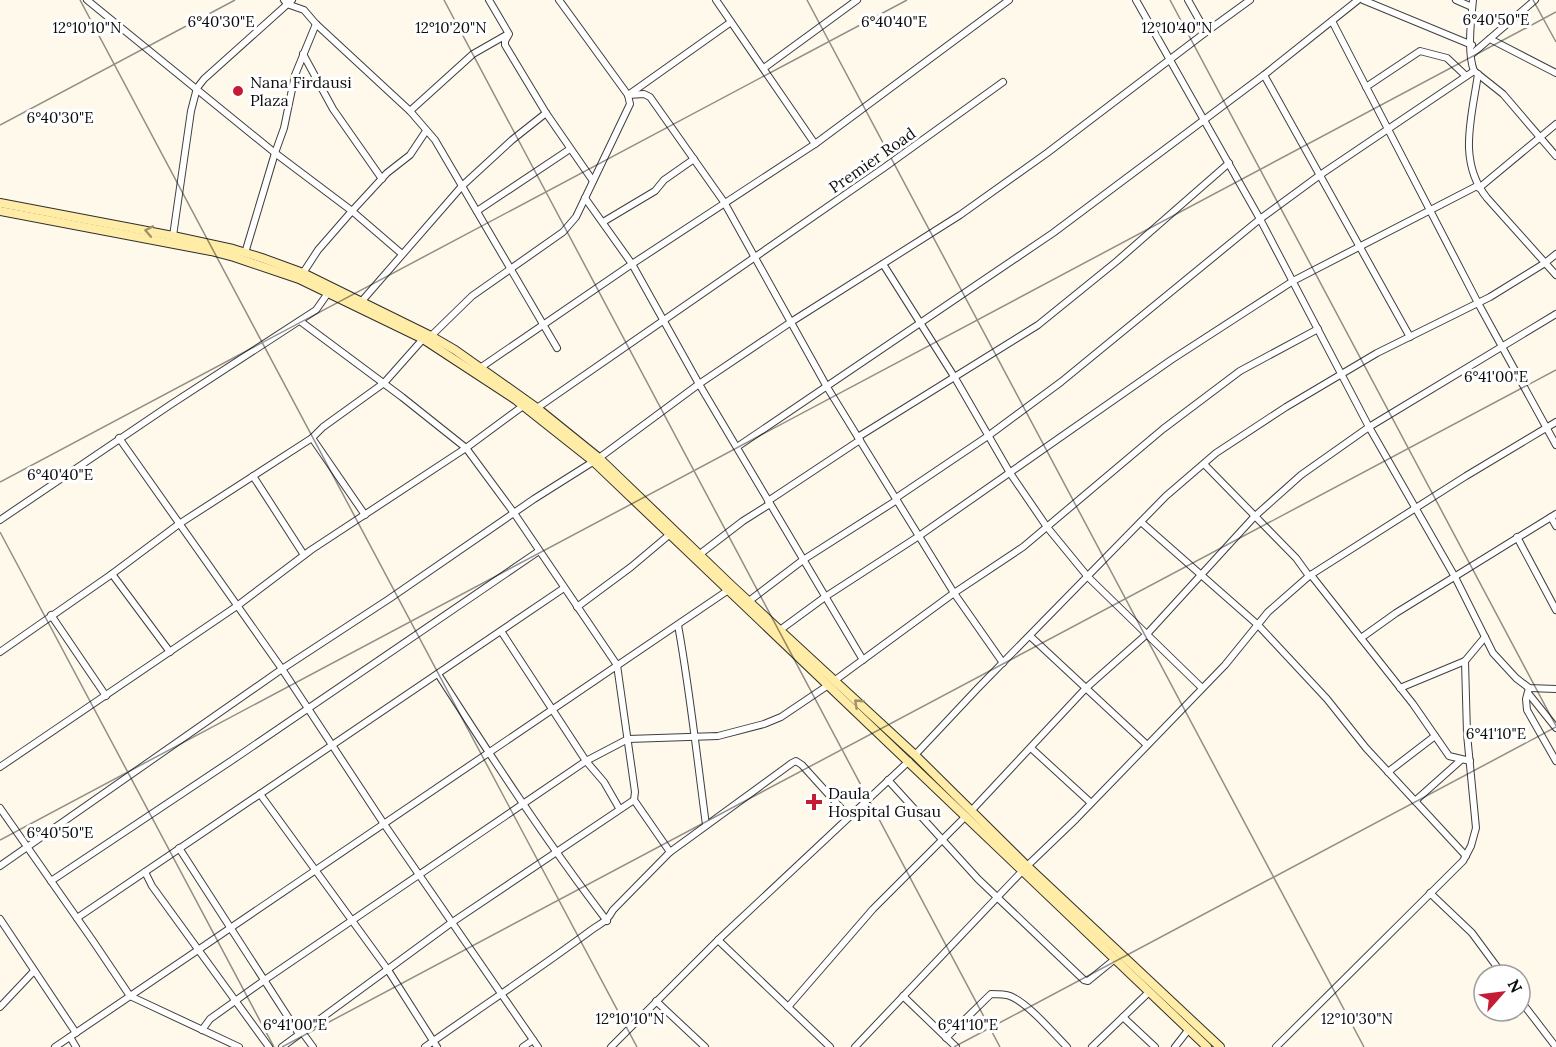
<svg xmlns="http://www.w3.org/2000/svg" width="1556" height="1047" font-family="Lora,serif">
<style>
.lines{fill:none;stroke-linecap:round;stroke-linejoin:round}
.street-casing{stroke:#3f3f3f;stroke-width:8}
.secondary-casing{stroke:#2e2e2e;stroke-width:10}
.street{stroke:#fff;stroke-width:6}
.secondary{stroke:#ffeca6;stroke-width:8}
.oneway{stroke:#9e9268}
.ticks{fill:none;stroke:#0c0c0c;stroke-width:1.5;stroke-opacity:0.45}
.poi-dot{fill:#c51c35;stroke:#fff;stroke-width:2}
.labels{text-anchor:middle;stroke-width:6;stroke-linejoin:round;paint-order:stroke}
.poi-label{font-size:16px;fill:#0c0c0c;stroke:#fff;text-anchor:start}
.street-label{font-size:16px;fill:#0c0c0c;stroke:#fff}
.ticks-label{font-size:15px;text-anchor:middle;fill:#0c0c0c;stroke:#fff;stroke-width:6;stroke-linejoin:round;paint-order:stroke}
</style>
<rect width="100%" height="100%" fill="#fff9eb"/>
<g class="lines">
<defs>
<g id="street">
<polyline points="87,0 275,153 352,211 402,254"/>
<polyline points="284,0 287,4 304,10 316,24 410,111 435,140 557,348"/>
<polyline points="489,0 509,34 505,41 505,45 546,113 593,181"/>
<polyline points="716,0 815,144"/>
<polyline points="1136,0 1260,219 1369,427 1455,577 1493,653 1516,678 1529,688 1556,689"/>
<polyline points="1188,0 1206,32"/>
<polyline points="1363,0 1472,45"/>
<polyline points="1456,0 1472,7"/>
<path d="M1473,0C1471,20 1467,53 1474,71L1503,94L1556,156"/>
<polyline points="1332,21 1478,303 1556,445"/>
<polyline points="1490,39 1556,73"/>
<polyline points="303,54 333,109 382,179"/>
<polyline points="1472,54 1535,0"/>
<polyline points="764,68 857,0"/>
<path d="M1478,74C1472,117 1457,161 1487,198L1556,275"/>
<polyline points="1264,75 1410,337"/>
<polyline points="1366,87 1420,51 1447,58 1466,76"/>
<polyline points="631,93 731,22"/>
<polyline points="628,95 644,94 650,97 724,202 827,387 954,593 1003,663"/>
<polyline points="410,111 473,54 508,34"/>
<polyline points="1479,188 1556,124"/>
<polyline points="585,198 632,264 699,384 863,660"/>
<polyline points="477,211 570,149"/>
<polyline points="603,222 655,191 664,180 694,159"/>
<polyline points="173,236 191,111 197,88 204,79 292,0"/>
<polyline points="245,253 275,153 284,128 295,75 316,24"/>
<polyline points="883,264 955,378 1010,473 1047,527 1088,577 1202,688"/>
<polyline points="303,273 318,250 352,211 387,173 410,155 426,131"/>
<polyline points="361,302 462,186 512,140 546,113"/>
<polyline points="300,321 402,397 466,448 514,513 617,665 635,792 634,800 670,852"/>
<polyline points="431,336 472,296 563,232 576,217 630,104 628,95 559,0"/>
<polyline points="480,368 632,264 815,144 1009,0"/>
<polyline points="537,408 885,167 1003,82"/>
<polyline points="858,437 1038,325 1117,261 1229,163"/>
<polyline points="119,438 282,669 384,824 538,1047"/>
<polyline points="312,438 323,427 384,383 423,339"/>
<polyline points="737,447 1053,233 1264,75 1358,0"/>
<polyline points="1204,464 1296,558 1309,576"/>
<polyline points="253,476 304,555"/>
<polyline points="896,498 988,436 1061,382 1260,219 1320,175 1474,71"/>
<polyline points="768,501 860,440"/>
<polyline points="1551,517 1556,526"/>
<polyline points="0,520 170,405 316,310 328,293"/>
<polyline points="1141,522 1258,625 1327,699 1366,748 1466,856"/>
<polyline points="1517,537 1556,610"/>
<polyline points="700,554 743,521 770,504"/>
<polyline points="112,574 170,652"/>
<polyline points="1311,575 1413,704 1449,756 1470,761"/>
<polyline points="749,601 803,560 897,500"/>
<polyline points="577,607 631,567 669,535"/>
<polyline points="51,615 106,696"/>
<path d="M678,625C690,691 697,758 706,825"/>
<polyline points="780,630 825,597 919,536 1171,360 1293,281 1477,186"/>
<polyline points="501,631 586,761 604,782 619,808"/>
<polyline points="1030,636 1147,745"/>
<polyline points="1361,638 1396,613 1556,514"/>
<polyline points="0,652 112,574 179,524 312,438 365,515"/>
<path d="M438,674C492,758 546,841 607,921"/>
<polyline points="834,681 954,593 1023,547 1163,429 1240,371 1318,329"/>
<polyline points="1400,688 1465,661 1485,637"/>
<polyline points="1529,688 1526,699 1527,710 1556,761"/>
<polyline points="1528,693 1556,728"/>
<polyline points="1031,748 1091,803"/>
<polyline points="915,755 978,688 1166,496 1216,453 1286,407 1377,353 1490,297 1545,263 1556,254"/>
<polyline points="0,767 237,606 311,550 466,448 523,406"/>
<polyline points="1388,772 1435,736"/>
<polyline points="888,780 978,879 1084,980 1088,981 1115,959"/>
<polyline points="260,794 388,970 437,1047"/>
<polyline points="1415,801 1461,760"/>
<polyline points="0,808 93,941 130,996 239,1047"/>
<polyline points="972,810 1086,688 1147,634 1254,517 1301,475 1369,427 1556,314"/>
<polyline points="179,848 299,1034"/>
<polyline points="0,866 282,669 389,599 534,499 599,458 699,384 791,322 960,215 1047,153 1206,32 1250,0"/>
<polyline points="145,872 152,886 269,1047"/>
<polyline points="51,881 234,759 539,551"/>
<polyline points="1430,893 1472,933 1503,975"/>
<polyline points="77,918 564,588"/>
<polyline points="0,919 76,1033"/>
<polyline points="718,940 830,1047"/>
<polyline points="903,996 956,1047"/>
<polyline points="1520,1000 1556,1047"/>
<polyline points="656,1001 705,1047"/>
<polyline points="0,1007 34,971"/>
<polyline points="788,1007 873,909 966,816"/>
<polyline points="1123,1017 1155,1047"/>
<polyline points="202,1030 210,1019 266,979 586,761 628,739 718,736 764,724 781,717 827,686"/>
<polyline points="302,1032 313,1047"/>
<polyline points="70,1037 76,1047"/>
<path d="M946,1038L991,994C996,994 1005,994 1010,996C1028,1003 1053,1033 1067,1047"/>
<polyline points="55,1047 727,591"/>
<polyline points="282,1047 451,923 634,800"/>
<path d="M425,1047C480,1008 536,971 590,931C602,922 606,923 613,910L670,852L792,763L796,761L802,765L849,817"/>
<polyline points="523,1047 533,1040"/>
<polyline points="611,1047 718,940 909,761"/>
<polyline points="855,1047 1027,866 1076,819 1225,665 1268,612 1309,576 1466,476 1556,422"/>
<polyline points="1092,1047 1149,992"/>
<polyline points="1175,1047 1189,1029"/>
<polyline points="1276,1047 1463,861 1471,846 1476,828 1467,734 1465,661"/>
</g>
<g id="secondary">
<polyline points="0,203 173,236 233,249 262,258 303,273 431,336 455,350 537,408 599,458 732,586 915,755 1027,866 1220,1047"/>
<polyline points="0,211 211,251 234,257 299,279 423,339 516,400 593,461 1207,1047"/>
</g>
</defs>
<use href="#street" class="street-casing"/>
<use href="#secondary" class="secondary-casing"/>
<use href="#street" class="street"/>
<use href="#secondary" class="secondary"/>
</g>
<defs><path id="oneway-chevron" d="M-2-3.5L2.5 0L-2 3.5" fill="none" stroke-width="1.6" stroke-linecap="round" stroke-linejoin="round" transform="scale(1.5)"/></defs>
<g class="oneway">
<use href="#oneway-chevron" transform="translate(149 231) rotate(-169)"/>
<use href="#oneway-chevron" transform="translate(858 703) rotate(-137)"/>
</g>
<path class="ticks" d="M80,0L637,1047M444,0L1000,1047M807,0L1364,1047M1170,0L1556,726M1533,0L1556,42M0,125L235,0M0,482L907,0M0,532L274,1047M0,840L1556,12M282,1047L1556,370M954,1047L1556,727"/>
<g class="poi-dot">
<circle cx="238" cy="91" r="6"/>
<path d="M811 793h6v6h6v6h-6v6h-6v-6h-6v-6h6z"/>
</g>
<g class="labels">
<g class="poi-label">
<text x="250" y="88">Nana Firdausi<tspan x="250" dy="18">Plaza</tspan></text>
<text x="828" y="799">Daula<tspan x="828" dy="18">Hospital Gusau</tspan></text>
</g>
<g class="street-label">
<text transform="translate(872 160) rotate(-35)" y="6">Premier Road</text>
</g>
</g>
<g class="ticks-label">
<text x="1496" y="25">6°40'50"E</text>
<text x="221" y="27">6°40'30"E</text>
<text x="894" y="27">6°40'40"E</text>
<text x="87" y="33">12°10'10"N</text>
<text x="451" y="33">12°10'20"N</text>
<text x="1177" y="33">12°10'40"N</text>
<text x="60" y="123">6°40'30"E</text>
<text x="1496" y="382">6°41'00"E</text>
<text x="60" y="480">6°40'40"E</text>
<text x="1496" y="739">6°41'10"E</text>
<text x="60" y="838">6°40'50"E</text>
<text x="630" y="1024">12°10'10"N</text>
<text x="1357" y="1024">12°10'30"N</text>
<text x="295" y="1030">6°41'00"E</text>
<text x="968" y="1030">6°41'10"E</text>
</g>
<g transform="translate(1502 993) rotate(62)"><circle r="28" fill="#ffffff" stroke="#9e9e9e" stroke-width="1.5"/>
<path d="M0-4.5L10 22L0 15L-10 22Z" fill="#c51c35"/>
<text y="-9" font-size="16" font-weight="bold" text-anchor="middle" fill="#0c0c0c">N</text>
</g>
</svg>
